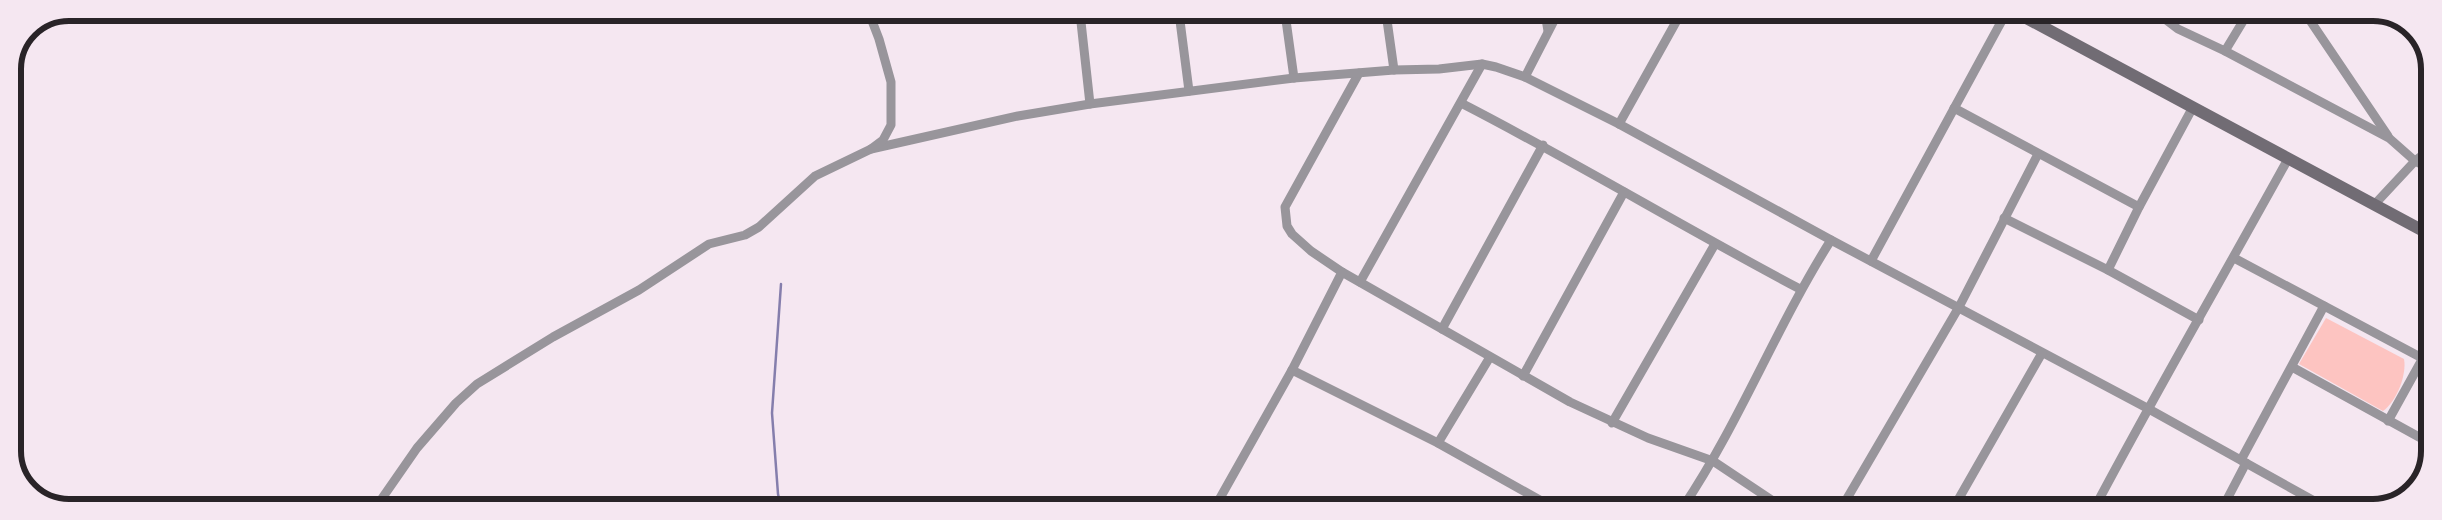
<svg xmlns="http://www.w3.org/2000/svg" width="2442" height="520" font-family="Quicksand,sans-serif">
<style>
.green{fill:#fdc4c1}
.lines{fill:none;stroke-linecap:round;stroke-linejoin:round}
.stream{stroke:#857eac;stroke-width:2.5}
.street{stroke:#98959b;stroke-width:9}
.secondary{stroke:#716c74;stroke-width:12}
.rim{fill:none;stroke:#292428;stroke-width:6}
</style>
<rect width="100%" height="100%" fill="#f5e7f1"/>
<path class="green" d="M2326,318L2404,359C2407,374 2397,401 2383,411L2299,364Z"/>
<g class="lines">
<polyline class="stream" points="781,284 772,413 778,494 781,507"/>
<g class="street">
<polyline points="1080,13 1090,104"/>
<polyline points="1179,13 1189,91"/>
<polyline points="1285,13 1294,78"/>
<polyline points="1386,13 1394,70"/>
<polyline points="1545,13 1548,31"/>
<polyline points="2157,13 2178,29 2225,51 2389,138 2415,161 2429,168"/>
<polyline points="2305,13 2388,136"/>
<polyline points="2225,51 2248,13"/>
<polyline points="1359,73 1285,207 1287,226 1292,234 1311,251 1342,272 1570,402 1648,438 1713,461 1782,507"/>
<polyline points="1525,77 1558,13"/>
<path d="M1461,103C1576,162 1686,229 1800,289"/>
<polyline points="1954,108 2139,207"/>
<polyline points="1619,124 1681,13"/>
<polyline points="871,149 1018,116 1090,104 1294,78 1394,70 1439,69 1482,64 1496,67 1525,77 1619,124 1831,240 2147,408 2325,507"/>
<polyline points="2374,205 2415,161 2429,150"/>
<polyline points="2004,218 2108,270 2199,320"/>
<polyline points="2234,258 2422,358"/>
<polyline points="1871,261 2006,13"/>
<polyline points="2108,270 2139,207 2193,107"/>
<polyline points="1360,282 1482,64"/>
<polyline points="1442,329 1543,145"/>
<polyline points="2292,367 2428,442"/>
<polyline points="1292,370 1438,443 1552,507"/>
<polyline points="1523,376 1624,192"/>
<polyline points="2388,421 2429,347"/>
<polyline points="1612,423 1715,244"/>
<polyline points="1438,443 1490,357"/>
<polyline points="2241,460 2324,306"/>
<polyline points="376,507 417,448 456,403 477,384 553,337 639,290 709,244 745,235 759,227 815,176 871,149 883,140 891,125 891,82 879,39 869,13"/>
<polyline points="1215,507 1292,370 1342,272"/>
<path d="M1683,507C1740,422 1776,327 1831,240"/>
<polyline points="1842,507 1959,307 2038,154"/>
<polyline points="1954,507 2042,353"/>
<path d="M2095,507C2157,390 2224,275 2288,159"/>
<polyline points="2223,507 2246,463"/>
</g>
<polyline class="secondary" points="2017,13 2429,234"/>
</g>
<path d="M0 0H2442V520H0ZM69 21H2373A48 48 0 0 1 2421 69V451A48 48 0 0 1 2373 499H69A48 48 0 0 1 21 451V69A48 48 0 0 1 69 21Z" fill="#f5e7f1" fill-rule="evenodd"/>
<path class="rim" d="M69 21H2373A48 48 0 0 1 2421 69V451A48 48 0 0 1 2373 499H69A48 48 0 0 1 21 451V69A48 48 0 0 1 69 21Z"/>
</svg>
